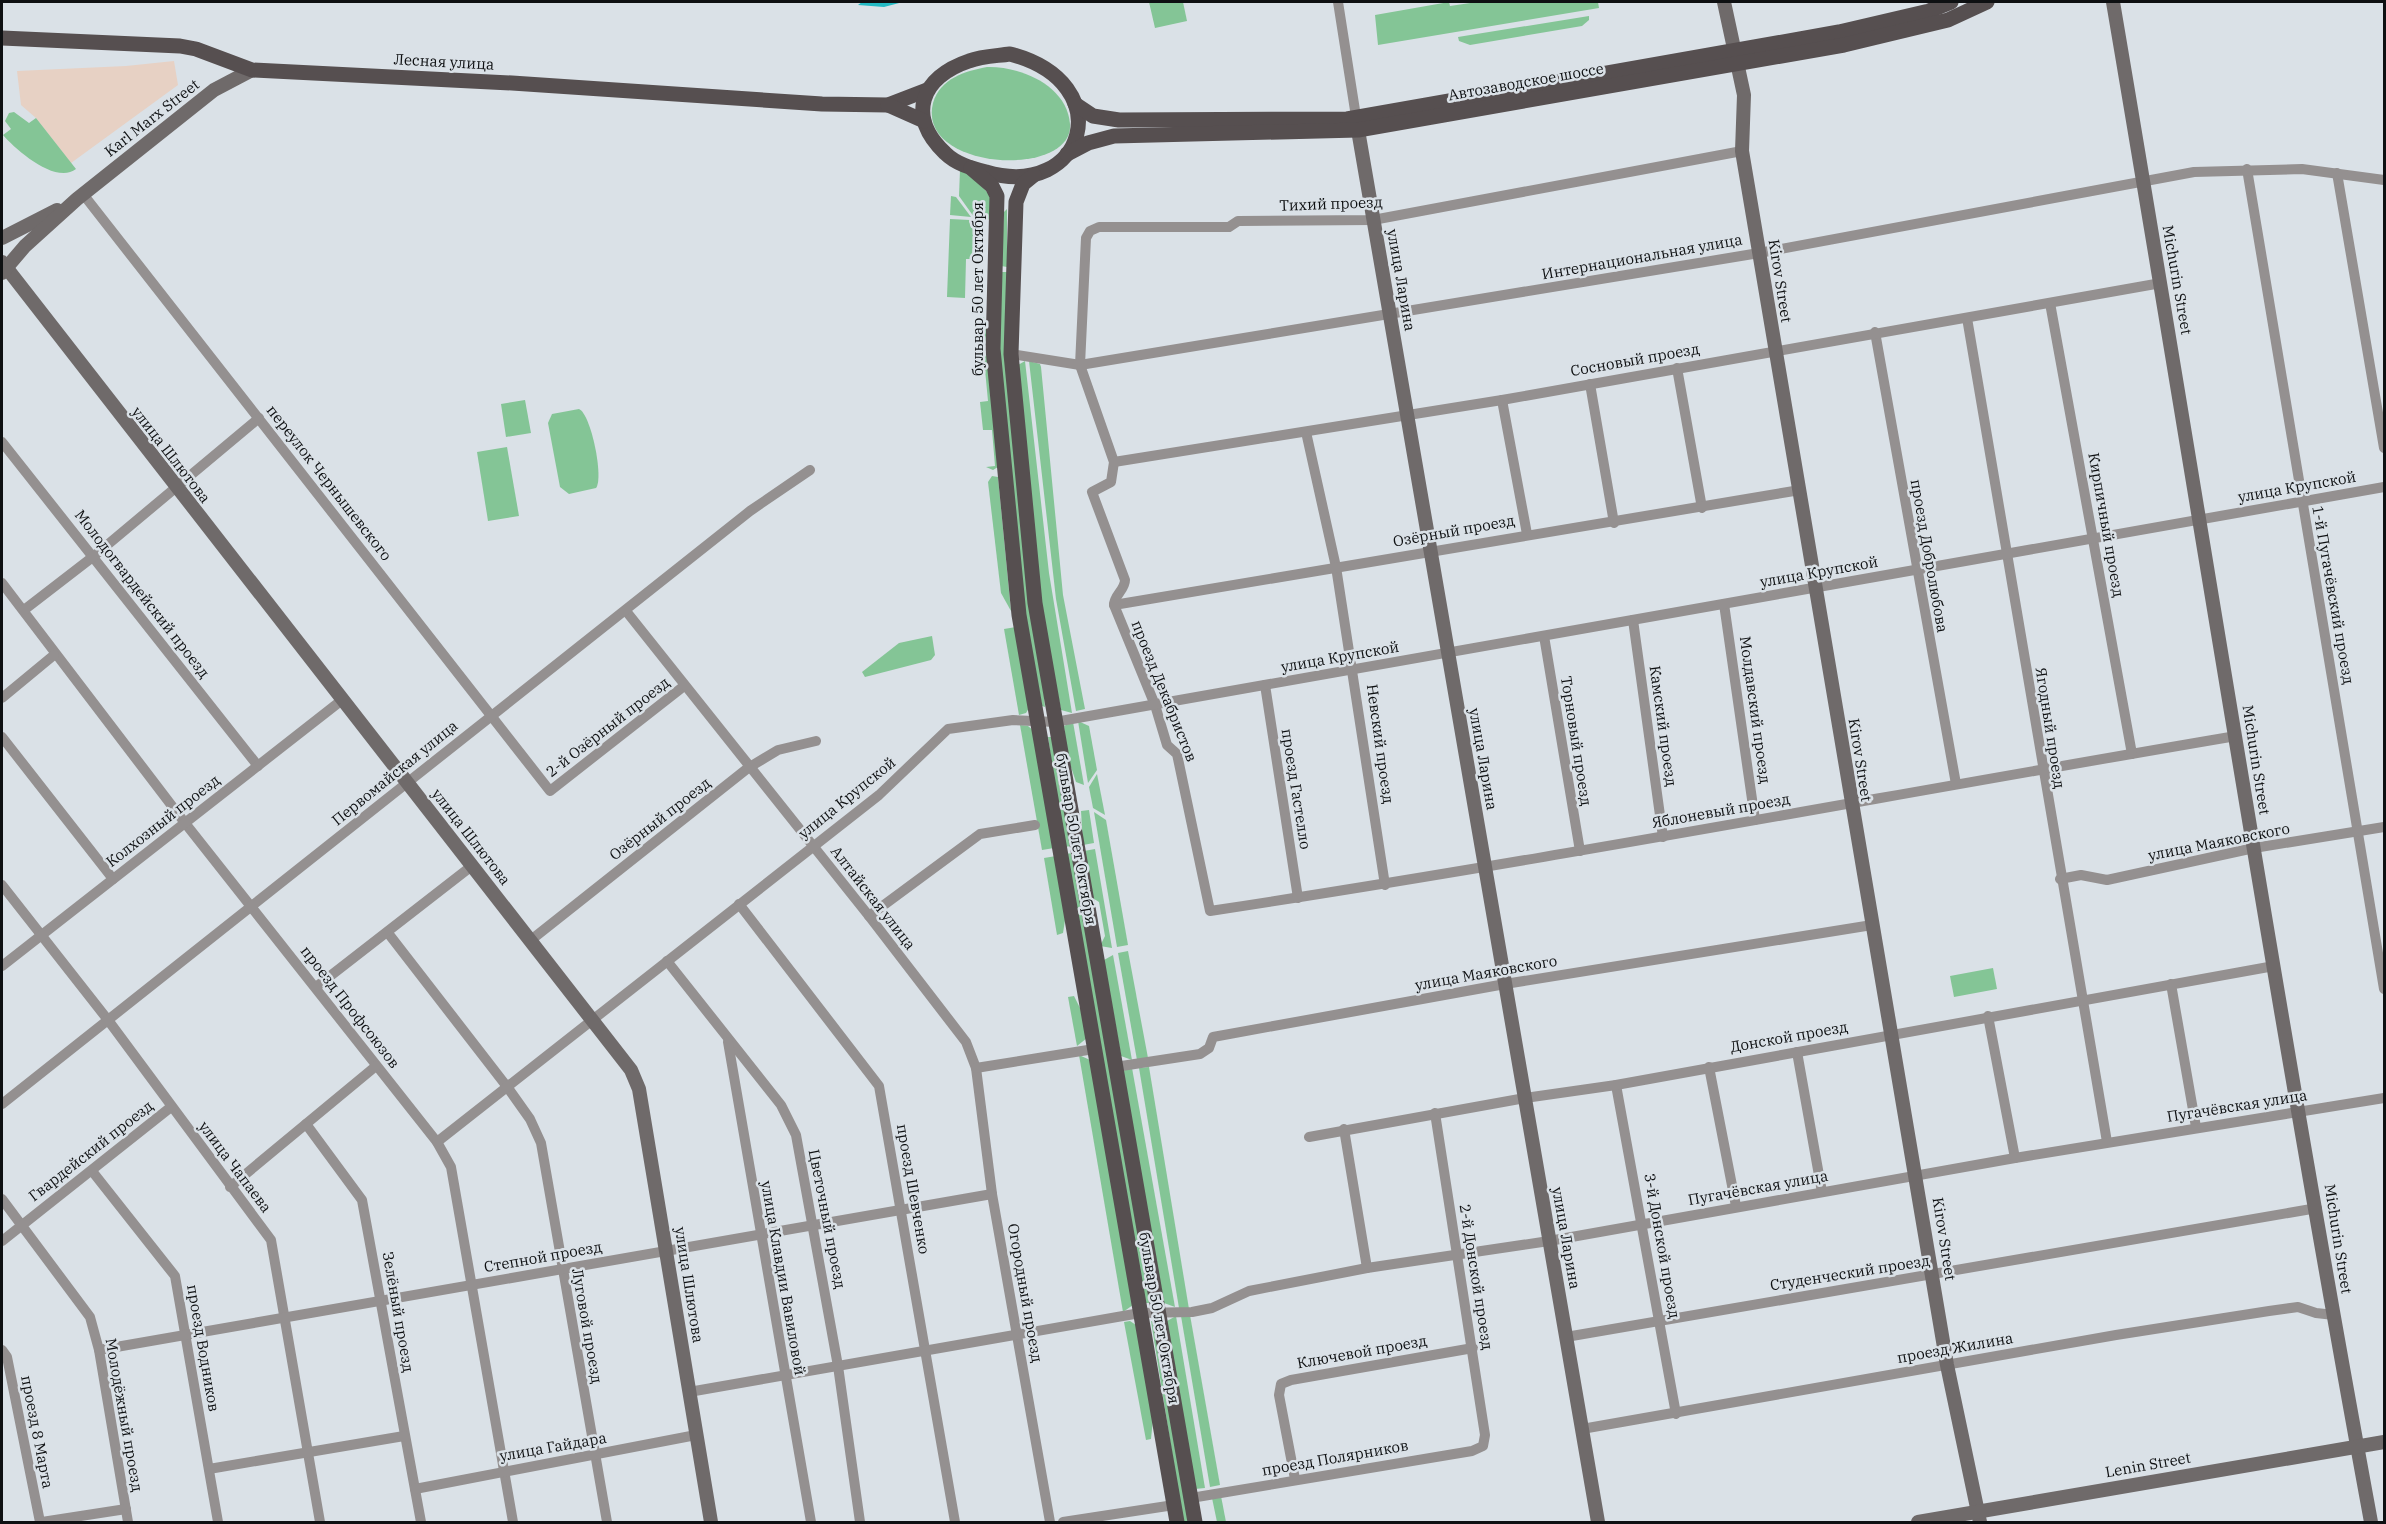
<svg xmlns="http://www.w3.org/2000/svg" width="2386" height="1524" font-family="'IBM Plex Serif',serif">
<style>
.commercial{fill:#e7d1c4}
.green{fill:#84c596}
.water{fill:#23b9c3}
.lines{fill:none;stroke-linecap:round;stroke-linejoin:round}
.street{stroke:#949090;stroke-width:10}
.secondary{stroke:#6f6a6a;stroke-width:14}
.primary{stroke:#564f50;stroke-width:15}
.labels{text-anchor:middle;stroke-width:5;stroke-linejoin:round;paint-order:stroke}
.street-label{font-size:15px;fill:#0e1012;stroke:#dae1e7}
</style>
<rect width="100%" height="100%" fill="#dae1e7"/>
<polygon class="commercial" points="174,61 178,85 71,163 36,118 21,105 17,71 126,66"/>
<g class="green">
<polygon points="1149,2 1183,2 1187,21 1155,28"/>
<polygon points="1449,2 1450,6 1477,2 1598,2 1599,8 1378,45 1375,15"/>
<polygon points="1589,16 1589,20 1582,26 1470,45 1459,41 1458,37"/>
<path d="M987,67C1020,66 1067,85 1070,124C1074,179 916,171 933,103C940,78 966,71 987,67Z"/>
<path d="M14,112L29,123L36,118L76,169C56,185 16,150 3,135L11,129L5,121L9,113Z"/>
<polygon points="960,170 969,173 990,195 991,220 974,217 959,196"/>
<polygon points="951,196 956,197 971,217 950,215"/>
<polygon points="1007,209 1007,267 1001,266 1004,212"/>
<polygon points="950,219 970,220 974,223 972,259 966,259 965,298 947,297"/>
<polygon points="1001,272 1007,272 1045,707 1042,706 1024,609 998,352"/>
<polygon points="976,317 984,317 987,339 982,344 974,344"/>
<polygon points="979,354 987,356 998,467 993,470 986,467 995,466 992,430 983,430 980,402 988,401 984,359 975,359"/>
<polygon points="1025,361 1049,573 1072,713 1061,710 1044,625 1018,365"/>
<polygon points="1029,361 1040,364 1041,367 1063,595 1085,709 1076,711 1056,599"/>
<polygon points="525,400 531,433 506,437 501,404"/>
<path d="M579,409C591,414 604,478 596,488L569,494L560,487L548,423L552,414Z"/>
<polygon points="507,447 519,516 488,521 477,452"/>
<polygon points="992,476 998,477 1011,611 1001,593 988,482"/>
<polygon points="1016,627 1029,708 1026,713 1019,715 1004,629"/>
<polygon points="932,636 935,655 931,660 865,677 862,672 899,643"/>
<polygon points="1078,721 1089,726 1097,770 1088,783"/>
<polygon points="1073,722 1084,785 1076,782 1067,755 1064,726"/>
<polygon points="1020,725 1028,726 1034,731 1054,848 1042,850"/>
<polygon points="1048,737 1052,737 1072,846 1064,847"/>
<polygon points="1097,774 1105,815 1093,808 1089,787"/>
<polygon points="1089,810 1094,843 1083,845 1081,811"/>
<polygon points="1094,812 1106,820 1128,945 1117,947"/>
<polygon points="1095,849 1112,948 1100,946 1105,936 1099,902 1091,897 1084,851"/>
<polygon points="1073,853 1150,1302 1149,1303 1145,1303 1065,854"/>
<polygon points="1056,856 1066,914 1063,933 1057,935 1044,858"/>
<polygon points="1128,951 1148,1058 1137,1060 1118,953"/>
<polygon points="1113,955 1132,1060 1121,1056 1104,960"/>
<polygon points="1993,968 1997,989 1954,997 1950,976"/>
<polygon points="1074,996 1083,1014 1087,1038 1077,1046 1068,997"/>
<polygon points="1079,1055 1090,1060 1133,1305 1123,1312"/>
<polygon points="1149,1067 1189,1309 1179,1308 1139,1068"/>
<polygon points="1132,1068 1175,1307 1164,1303 1122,1070"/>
<polygon points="1190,1315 1220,1485 1210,1487 1181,1316"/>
<polygon points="1176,1316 1205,1488 1195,1489 1167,1321"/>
<polygon points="1130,1321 1136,1325 1153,1419 1151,1439 1146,1440 1124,1322"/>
<polygon points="1151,1321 1154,1322 1190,1522 1183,1522"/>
<polygon points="1221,1496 1226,1522 1217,1522 1212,1498"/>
</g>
<polygon class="water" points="862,2 903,2 884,7 858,5"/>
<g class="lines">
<g class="street">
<polyline points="1338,2 1357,123"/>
<path d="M1742,151L1373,220L1238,221L1229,227H1099L1090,231L1086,238L1080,365L1114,462L1111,482L1092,492L1125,580C1125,590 1114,595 1114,605L1155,705L1167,745L1177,754L1210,911C1553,859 1894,794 2236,736"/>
<polyline points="2247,169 2384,989"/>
<polyline points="2337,173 2384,448"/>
<polyline points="83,194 550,791 684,686"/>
<polyline points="2050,303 2132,754"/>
<polyline points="1967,318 2107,1142"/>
<polyline points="1875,332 1956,784"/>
<polyline points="1011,354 1080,365 1759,253 2194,172 2302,169 2384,180"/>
<polyline points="1677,368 1702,508"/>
<polyline points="1590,384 1614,523"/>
<polyline points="1502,400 1527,534"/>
<polyline points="1306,432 1336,567 1385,885"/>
<polyline points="2,442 258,766"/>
<polyline points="1114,462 1502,400 2161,283"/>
<polyline points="2,583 185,823 437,1142 451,1167 513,1522"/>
<polyline points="1724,604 1755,820"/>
<polyline points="1114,605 1800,490"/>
<polyline points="24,610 94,556 259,418"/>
<polyline points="626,611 869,916 966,1042 976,1068 992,1194 1050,1522"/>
<polyline points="1633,620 1663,837"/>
<polyline points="1544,636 1580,851"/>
<polyline points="1265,685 1298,898"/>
<polyline points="2,698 54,655"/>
<polyline points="2,737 113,879"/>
<polyline points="2060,879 2081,875 2107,880 2254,848 2384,827"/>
<polyline points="2,885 108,1020 271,1240 320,1522"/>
<polyline points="739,904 879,1086 955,1522"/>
<polyline points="869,916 980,834 1035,825"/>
<polyline points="388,933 508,1088 530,1119 541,1143 607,1522"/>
<polyline points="531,940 748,768 778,750 816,741"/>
<polyline points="667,961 781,1105 796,1135 838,1366 860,1522"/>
<polyline points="2,966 342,700"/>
<polyline points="2171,984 2196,1127"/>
<polyline points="316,987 473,865"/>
<polyline points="1988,1016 2015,1158"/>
<polyline points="728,1042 811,1522"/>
<polyline points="1797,1052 1822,1192"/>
<polyline points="1115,1067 1200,1054 1209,1048 1213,1037 1505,984 1872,925"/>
<polyline points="1709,1067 1736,1206"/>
<polyline points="976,1068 1094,1049"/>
<polyline points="1616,1085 1676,1414"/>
<polyline points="2,1104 750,511 810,470"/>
<polyline points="306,1124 362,1200 421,1522"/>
<polyline points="1344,1129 1367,1268"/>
<polyline points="1309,1137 1525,1098 1616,1085 2274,966"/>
<polyline points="437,1142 879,795 948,729 1013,720 1055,722 2384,487"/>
<polyline points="92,1171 175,1276 218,1522"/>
<polyline points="230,1187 376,1066"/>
<polyline points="2,1199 90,1317 99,1350 128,1522"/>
<polyline points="2,1241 171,1107"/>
<polyline points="1566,1337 2317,1208"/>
<polyline points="2,1350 7,1357 40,1522"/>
<polyline points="99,1350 992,1194"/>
<polyline points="689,1392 1140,1313 1192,1312 1212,1308 1249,1291 1367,1268 1549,1241 2015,1158 2384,1098"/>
<polyline points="1582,1429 2116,1335 2269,1311 2298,1307 2316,1313 2334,1315"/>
<polyline points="209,1469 404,1436"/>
<polyline points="1295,1479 1279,1395 1281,1384 1291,1380 1473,1348"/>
<polyline points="415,1489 696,1435"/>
<polyline points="1191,1498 1472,1451 1483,1446 1485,1435 1435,1113"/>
<polyline points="42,1522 126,1509"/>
<polyline points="1063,1522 1174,1505"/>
</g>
<g class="secondary">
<polyline points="1724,2 1744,95 1742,151 1947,1365 1980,1522"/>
<path d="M2113,2C2199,509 2278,1017 2371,1522"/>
<polyline points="1358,130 1598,1522"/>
<polyline points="2,238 57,210"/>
<polyline points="2,262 631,1070 639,1089 711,1522"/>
<polyline points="2,273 25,246 77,199 214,90 252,70"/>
<polyline points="1918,1522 2384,1442"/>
</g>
<g class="primary">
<polyline points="2,38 180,46 196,49 252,70 512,83 822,104 888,105 927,90"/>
<path d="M1010,54C1121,83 1085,201 986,172C971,168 956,164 945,153C906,116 921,77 969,61C982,56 996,56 1010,54Z"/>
<polyline points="1075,104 1093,116 1119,120 1347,119 1839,32 1929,11 1951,2"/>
<polyline points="888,105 924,121"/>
<polyline points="1067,154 1088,143 1114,136 1358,130 1844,45 1948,20 1987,2"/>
<polyline points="971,168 992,186 997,196 993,349 1019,615 1177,1522"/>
<polyline points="1034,175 1023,184 1016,202 1011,354 1035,603 1195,1522"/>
</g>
</g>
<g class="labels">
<g class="street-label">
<text transform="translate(444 62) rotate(3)" y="5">Лесная улица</text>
<text transform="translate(1526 82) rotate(-10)" y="5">Автозаводское шоссе</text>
<text transform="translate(152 118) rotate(-38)" y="5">Karl Marx Street</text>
<text transform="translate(1331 204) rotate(-2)" y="5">Тихий проезд</text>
<text transform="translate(1642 257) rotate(-10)" y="5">Интернациональная улица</text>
<text transform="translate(1401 280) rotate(80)" y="5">улица Ларина</text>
<text transform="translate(2177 280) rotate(80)" y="5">Michurin Street</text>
<text transform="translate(1780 281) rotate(81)" y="5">Kirov Street</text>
<text transform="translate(978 289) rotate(-90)" y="5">бульвар 50 лет Октября</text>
<text transform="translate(1635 360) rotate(-10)" y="5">Сосновый проезд</text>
<text transform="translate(171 455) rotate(52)" y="5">улица Шлютова</text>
<text transform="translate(329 483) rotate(52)" y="5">переулок Чернышевского</text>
<text transform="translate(2297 487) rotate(-10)" y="5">улица Крупской</text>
<text transform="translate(2106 525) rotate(80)" y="5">Кирпичный проезд</text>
<text transform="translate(1454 531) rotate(-10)" y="5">Озёрный проезд</text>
<text transform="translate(1929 556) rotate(80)" y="5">проезд Добролюбова</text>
<text transform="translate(1819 572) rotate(-10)" y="5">улица Крупской</text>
<text transform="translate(142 594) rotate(52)" y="5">Молодогвардейский проезд</text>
<text transform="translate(2333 595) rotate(80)" y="5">1-й Пугачёвский проезд</text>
<text transform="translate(1340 657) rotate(-10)" y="5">улица Крупской</text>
<text transform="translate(1164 691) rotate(68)" y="5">проезд Декабристов</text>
<text transform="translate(1755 710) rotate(82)" y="5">Молдавский проезд</text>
<text transform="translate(1663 726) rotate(82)" y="5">Камский проезд</text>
<text transform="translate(608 727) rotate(-38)" y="5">2-й Озёрный проезд</text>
<text transform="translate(2050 728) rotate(81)" y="5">Ягодный проезд</text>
<text transform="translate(1576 741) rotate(81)" y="5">Торновый проезд</text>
<text transform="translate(1380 744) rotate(82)" y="5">Невский проезд</text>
<text transform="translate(1483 759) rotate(80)" y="5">улица Ларина</text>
<text transform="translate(1860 760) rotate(81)" y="5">Kirov Street</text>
<text transform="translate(2256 760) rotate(81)" y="5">Michurin Street</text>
<text transform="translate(395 773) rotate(-39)" y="5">Первомайская улица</text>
<text transform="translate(1296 789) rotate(81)" y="5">проезд Гастелло</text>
<text transform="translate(847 798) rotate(-39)" y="5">улица Крупской</text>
<text transform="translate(1721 811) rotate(-10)" y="5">Яблоневый проезд</text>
<text transform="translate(660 819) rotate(-38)" y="5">Озёрный проезд</text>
<text transform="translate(163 821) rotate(-38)" y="5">Колхозный проезд</text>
<text transform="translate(471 837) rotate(52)" y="5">улица Шлютова</text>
<text transform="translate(1076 839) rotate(80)" y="5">бульвар 50 лет Октября</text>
<text transform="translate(2219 842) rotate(-11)" y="5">улица Маяковского</text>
<text transform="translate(873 898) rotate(52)" y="5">Алтайская улица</text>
<text transform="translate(1486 973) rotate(-10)" y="5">улица Маяковского</text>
<text transform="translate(350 1007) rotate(52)" y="5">проезд Профсоюзов</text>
<text transform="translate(1789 1037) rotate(-10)" y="5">Донской проезд</text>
<text transform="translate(2237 1106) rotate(-9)" y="5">Пугачёвская улица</text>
<text transform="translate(91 1151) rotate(-38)" y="5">Гвардейский проезд</text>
<text transform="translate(235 1167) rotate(53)" y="5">улица Чапаева</text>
<text transform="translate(1758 1188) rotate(-10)" y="5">Пугачёвская улица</text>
<text transform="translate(913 1189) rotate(80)" y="5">проезд Шевченко</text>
<text transform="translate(827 1219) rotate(79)" y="5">Цветочный проезд</text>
<text transform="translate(1566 1238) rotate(80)" y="5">улица Ларина</text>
<text transform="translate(1944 1239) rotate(81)" y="5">Kirov Street</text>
<text transform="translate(2338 1239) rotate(81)" y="5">Michurin Street</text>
<text transform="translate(1662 1246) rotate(80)" y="5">3-й Донской проезд</text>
<text transform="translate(543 1257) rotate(-10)" y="5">Степной проезд</text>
<text transform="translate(1850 1273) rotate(-9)" y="5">Студенческий проезд</text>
<text transform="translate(1476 1277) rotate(81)" y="5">2-й Донской проезд</text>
<text transform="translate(783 1278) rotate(80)" y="5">улица Клавдии Вавиловой</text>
<text transform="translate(689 1285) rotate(81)" y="5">улица Шлютова</text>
<text transform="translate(1025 1293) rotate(80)" y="5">Огородный проезд</text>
<text transform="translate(398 1312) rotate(80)" y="5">Зелёный проезд</text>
<text transform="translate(1159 1318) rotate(80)" y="5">бульвар 50 лет Октября</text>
<text transform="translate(587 1326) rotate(80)" y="5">Луговой проезд</text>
<text transform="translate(203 1348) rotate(80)" y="5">проезд Водников</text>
<text transform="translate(1955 1348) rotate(-10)" y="5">проезд Жилина</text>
<text transform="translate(1362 1352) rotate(-10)" y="5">Ключевой проезд</text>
<text transform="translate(124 1415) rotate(80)" y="5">Молодёжный проезд</text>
<text transform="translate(37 1432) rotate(79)" y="5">проезд 8 Марта</text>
<text transform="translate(553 1447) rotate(-10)" y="5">улица Гайдара</text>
<text transform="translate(1335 1458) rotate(-10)" y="5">проезд Полярников</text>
<text transform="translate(2148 1465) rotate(-10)" y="5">Lenin Street</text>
</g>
</g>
<rect width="2386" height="1524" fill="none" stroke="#0e1012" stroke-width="6"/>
</svg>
